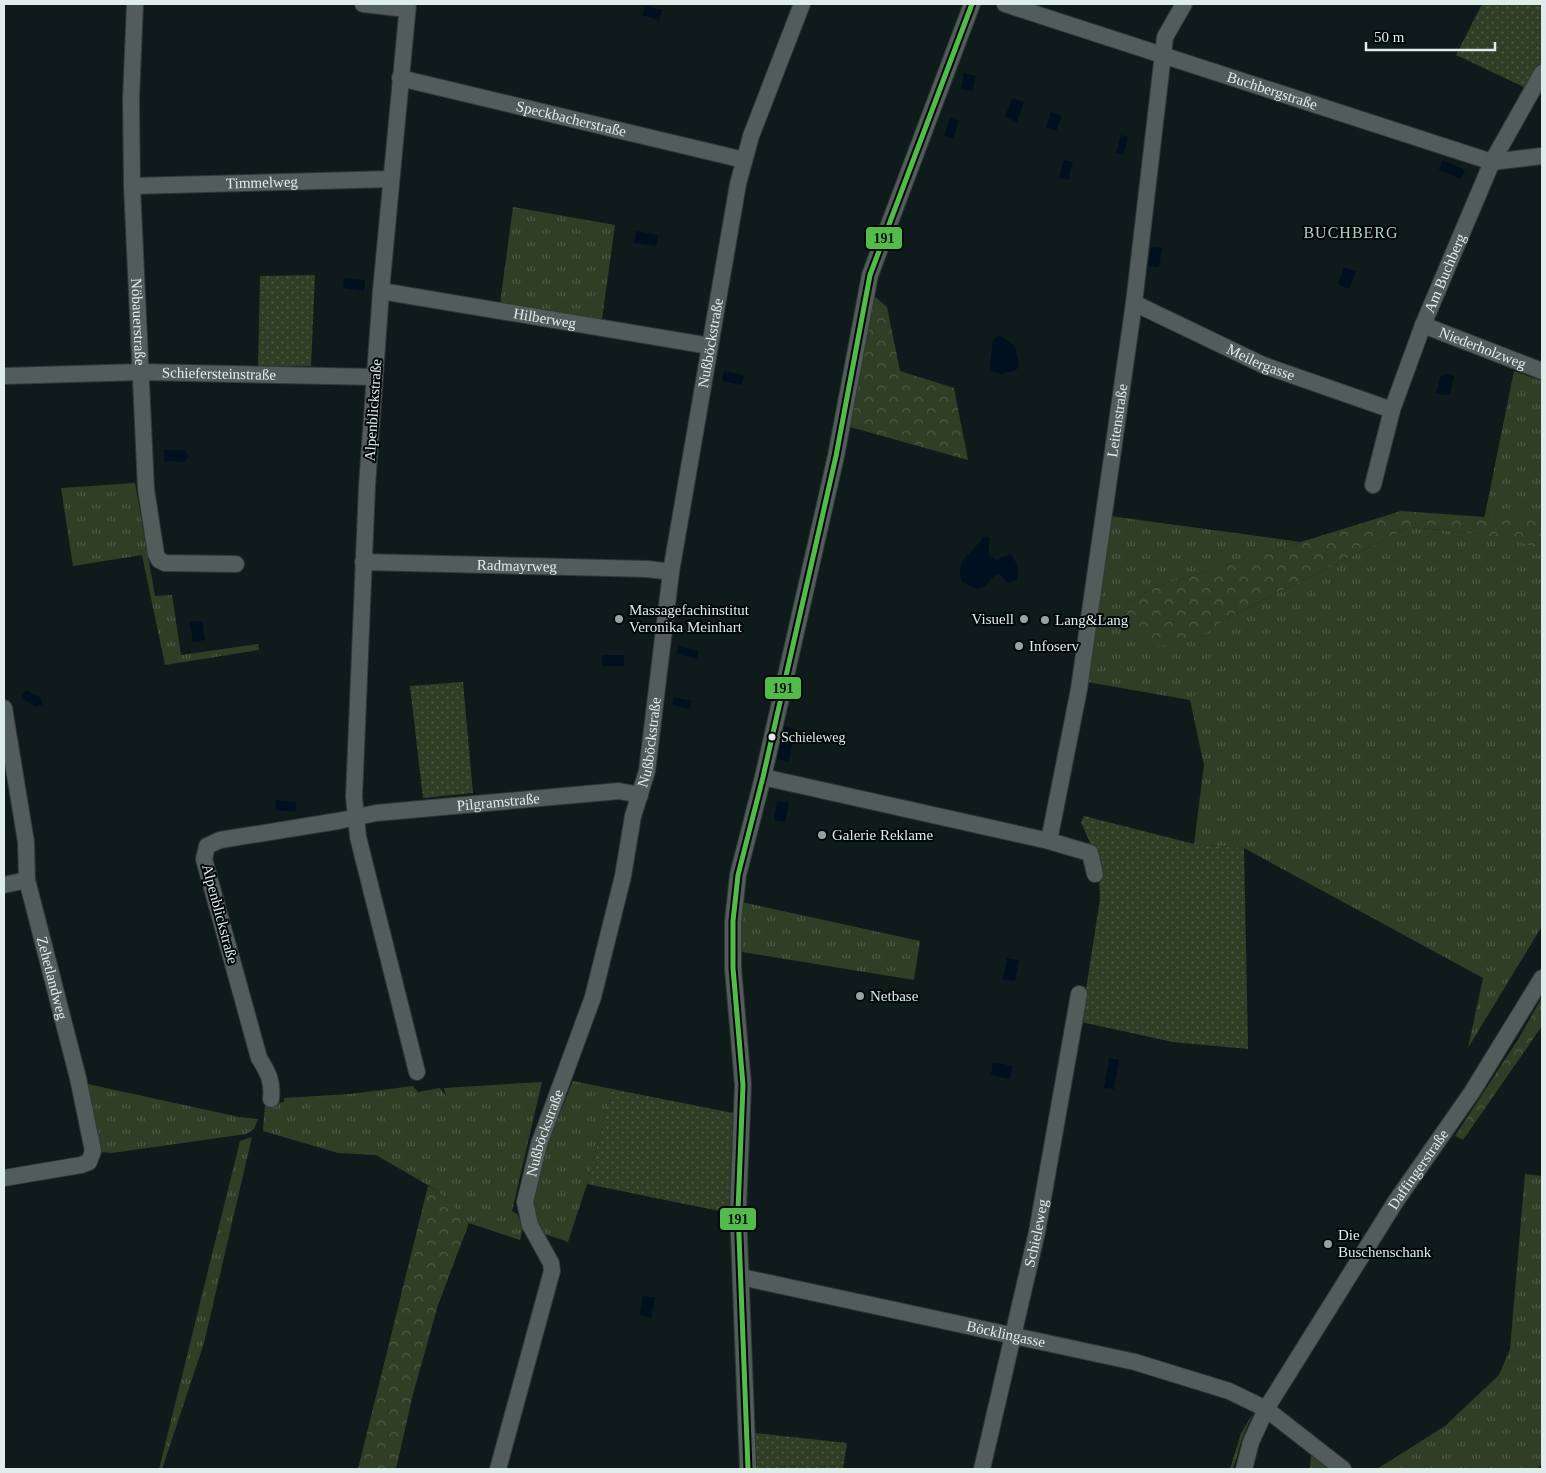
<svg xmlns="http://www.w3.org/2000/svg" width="1546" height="1473" font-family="Georgia,serif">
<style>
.grass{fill:url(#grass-tufts)}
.forest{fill:url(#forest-crowns)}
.garden{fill:url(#garden-dots)}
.water{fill:#01101f}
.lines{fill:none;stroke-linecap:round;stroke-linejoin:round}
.minor-casing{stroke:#2f3836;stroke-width:18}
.minor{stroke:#525c5a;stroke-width:16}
.bus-1-casing{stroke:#020807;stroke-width:9}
.bus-1{stroke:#51bc4a;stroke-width:5}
.poi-dot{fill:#96a4a1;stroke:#020807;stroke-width:2}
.bus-dot{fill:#dfedea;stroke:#020807;stroke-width:2}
.labels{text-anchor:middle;stroke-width:4;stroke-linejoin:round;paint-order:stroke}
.bus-label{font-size:14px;fill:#dfedea;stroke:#020807;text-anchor:start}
.street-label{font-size:15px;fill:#dfedea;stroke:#020807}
.poi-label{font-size:15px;fill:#dfedea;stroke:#020807;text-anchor:start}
.neighbourhood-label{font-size:16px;letter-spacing:1px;fill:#b2cec9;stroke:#020807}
.line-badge{stroke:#020807;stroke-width:2}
.pale-badge-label{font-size:14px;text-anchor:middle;font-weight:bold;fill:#111}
</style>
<defs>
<pattern id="grass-tufts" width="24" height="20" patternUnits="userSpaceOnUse" patternTransform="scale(1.25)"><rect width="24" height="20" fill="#313e26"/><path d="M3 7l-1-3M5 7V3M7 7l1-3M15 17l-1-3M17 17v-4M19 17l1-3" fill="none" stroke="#4e5a46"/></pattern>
<pattern id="forest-crowns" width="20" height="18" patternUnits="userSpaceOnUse" patternTransform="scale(1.25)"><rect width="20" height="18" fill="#313e26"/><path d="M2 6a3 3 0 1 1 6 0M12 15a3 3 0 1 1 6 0" fill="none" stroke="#4e5a46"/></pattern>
<pattern id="garden-dots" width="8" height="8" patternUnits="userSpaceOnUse" patternTransform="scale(1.25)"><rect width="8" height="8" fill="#313e26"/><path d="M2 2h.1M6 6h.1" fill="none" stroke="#4e5a46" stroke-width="1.8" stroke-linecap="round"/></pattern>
</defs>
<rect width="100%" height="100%" fill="#0f1b1a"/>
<g class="grass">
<polygon points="513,207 615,225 602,319 500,304"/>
<polygon points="1514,371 1542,381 1542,926 1468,1048 1483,978 1244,848 1194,844 1204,765 1190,700 1087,682 1110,516 1301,542 1155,587 1130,603 1198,638 1231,616 1410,527 1481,534"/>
<polygon points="135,483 155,596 172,595 181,655 258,644 259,650 165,665 142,555 73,566 61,488"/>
<polygon points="742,902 920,941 914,980 742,952"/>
<polygon points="573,1081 612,1089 587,1184 568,1242 542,1233 532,1211 532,1203 546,1146"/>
<polygon points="542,1082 512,1211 517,1214 523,1228 520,1240 469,1223 438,1191 376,1155 338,1153 263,1131 265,1105 284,1102 284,1098 350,1094 413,1086 418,1092 440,1088 446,1096 444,1088"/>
<polygon points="83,1083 239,1117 258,1119 254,1129 246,1134 112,1153 100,1152"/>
<polygon points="252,1137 204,1343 162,1469 159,1469 240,1141"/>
<polygon points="1525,1174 1542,1176 1542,1464 1537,1469 1377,1469 1445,1426 1499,1375 1510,1349"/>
<polygon points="1253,1413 1242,1439 1233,1469 1230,1469 1241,1433"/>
<polygon points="1311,1454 1331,1469 1310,1469"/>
</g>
<g class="forest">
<polygon points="874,296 887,307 900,371 954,388 968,460 850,427"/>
<polygon points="1401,511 1484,517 1519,516 1542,522 1542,548 1481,534 1410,527 1231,616 1198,638 1160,646 1138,639 1124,620 1130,603 1155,587"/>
<polygon points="1542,997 1542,1026 1463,1140 1455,1136 1519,1038"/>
<polygon points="428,1186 438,1191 469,1223 438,1305 413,1394 396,1469 358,1469"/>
</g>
<g class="garden">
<polygon points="1482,4 1542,4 1542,62 1526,88 1456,55"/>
<polygon points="315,275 311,366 258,366 260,276"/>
<polygon points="463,682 473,793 423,798 410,686"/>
<polygon points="1084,816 1194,844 1244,848 1248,1049 1173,1042 1081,1022 1100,899 1099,875 1094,852 1081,822"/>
<polygon points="612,1089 733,1113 729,1213 587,1184"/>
<polygon points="755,1433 847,1443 843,1469 757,1469"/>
</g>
<g class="water">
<polygon points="645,6 662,10 659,20 642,15"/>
<polygon points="964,73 976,76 972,91 961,89"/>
<polygon points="1012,98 1024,102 1017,122 1005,117"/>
<polygon points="1051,112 1062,116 1056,131 1046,127"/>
<polygon points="950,118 959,121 953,139 944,136"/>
<polygon points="1121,135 1128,137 1123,155 1116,153"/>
<polygon points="1064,160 1073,162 1068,180 1059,178"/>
<polygon points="1443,160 1465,170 1461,179 1439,170"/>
<polygon points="636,231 658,235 656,246 634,243"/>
<polygon points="1151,247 1162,248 1159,267 1148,266"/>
<polygon points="1344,267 1356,272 1349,289 1338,284"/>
<polygon points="344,278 365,280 364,291 343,288"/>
<polygon points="999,335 1015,346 1019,366 1016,370 1001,374 991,371 990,366 993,340"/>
<polygon points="724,371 744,375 742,385 722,381"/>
<polygon points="1446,374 1454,376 1450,393 1445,395 1436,393 1441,376"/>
<polygon points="164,450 184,450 189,457 184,462 164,461"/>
<path d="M987,536L990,538L988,554L996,560L1010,554C1018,563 1019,569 1017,580L1007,583L1000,574H996L984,587L976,589L962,582C954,559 973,554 983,537Z"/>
<polygon points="202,621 205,640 193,642 190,622"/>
<polygon points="679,646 698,651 697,659 677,654"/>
<rect x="602" y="655" width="22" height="11"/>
<polygon points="26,690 41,698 43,704 36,707 21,698"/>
<polygon points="674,697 692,701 690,709 672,705"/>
<polygon points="783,726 795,729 789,762 777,759"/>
<polygon points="276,800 296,802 296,812 275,810"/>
<polygon points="777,801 789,803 785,822 774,820"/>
<polygon points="1007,958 1019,960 1015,981 1003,979"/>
<polygon points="1109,1058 1119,1060 1114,1089 1104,1088"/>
<polygon points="993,1062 1013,1066 1010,1079 991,1075"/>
<polygon points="643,1296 655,1298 651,1318 640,1315"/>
</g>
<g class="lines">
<defs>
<g id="minor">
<path id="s1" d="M135,4L131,99L132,186L146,489L156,554L159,560L165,563L236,564"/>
<polyline points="363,4 406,9"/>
<polyline points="408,4 381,291 367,486 354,797 358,837 417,1072"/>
<path id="s2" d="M1005,4L1492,162L1542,156"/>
<path id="s3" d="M400,78L744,160"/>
<path id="s4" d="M132,186L391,179"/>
<path id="s5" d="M381,291L710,346"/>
<path id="s6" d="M1134,303L1263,365L1392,410"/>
<path id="s7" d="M1423,325L1542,371"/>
<path id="s8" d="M4,376L141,372L375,377"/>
<path id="s9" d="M1373,485L1392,410L1423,325L1492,162L1542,73"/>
<path id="s10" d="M363,562L648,569L671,572"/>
<path id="s11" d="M4,708L26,842L27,880L78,1078L93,1151L89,1162L81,1165L4,1178"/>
<polyline points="763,777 1049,841 1090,853 1095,874"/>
<path id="s12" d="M1049,841L1079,689L1134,303L1165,37L1184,4"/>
<polyline points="4,885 27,880"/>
<path id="s13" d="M271,1099C273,1082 268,1072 259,1058L204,859L207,846L220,840L338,821L376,813L619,791L640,795"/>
<path id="s14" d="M741,1277L1135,1362L1229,1391L1266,1409L1343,1469"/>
<path id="s15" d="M498,1469L552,1271L551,1263L530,1225L525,1202L539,1144L593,997L623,876L633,816L647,771L671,572L738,184L751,136L802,4"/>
<polyline points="748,1469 738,1210 743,1085 733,968 733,921 738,875 763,777 836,456 870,275 972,4"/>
<path id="s16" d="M982,1469L1037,1232L1079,994"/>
<path id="s17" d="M1244,1469L1251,1442L1266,1409L1396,1201L1472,1092L1542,978"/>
</g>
</defs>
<use href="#minor" class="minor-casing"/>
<use href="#minor" class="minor"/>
<defs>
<polyline id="bus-1" points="748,1469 738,1210 743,1085 733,968 733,921 738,875 763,777 836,456 870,275 972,4"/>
</defs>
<use href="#bus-1" class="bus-1-casing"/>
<use href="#bus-1" class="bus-1"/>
</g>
<g class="poi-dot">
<circle cx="619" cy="619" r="5"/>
<circle cx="1024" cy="619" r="5"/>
<circle cx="1045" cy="620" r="5"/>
<circle cx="1019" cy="646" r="5"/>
<circle cx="822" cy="835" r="5"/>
<circle cx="860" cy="996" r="5"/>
<circle cx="1328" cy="1244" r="5"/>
</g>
<circle class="bus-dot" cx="772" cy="737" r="4.5"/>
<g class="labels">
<g class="bus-label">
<text x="781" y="742">Schieleweg</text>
</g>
<g class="street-label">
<text dy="5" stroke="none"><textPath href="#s2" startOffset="281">Buchbergstraße</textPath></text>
<text dy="5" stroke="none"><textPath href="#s3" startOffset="176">Speckbacherstraße</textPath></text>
<text dy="5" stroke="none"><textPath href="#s4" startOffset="130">Timmelweg</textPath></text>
<text dy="5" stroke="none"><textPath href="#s9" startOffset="224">Am Buchberg</textPath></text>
<text dy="5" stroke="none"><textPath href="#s5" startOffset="166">Hilberweg</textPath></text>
<text dy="5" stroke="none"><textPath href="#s1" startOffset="318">Nöbauerstraße</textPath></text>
<text dy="5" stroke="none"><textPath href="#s15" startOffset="1162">Nußböckstraße</textPath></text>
<text dy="5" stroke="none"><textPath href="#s7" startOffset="64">Niederholzweg</textPath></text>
<text dy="5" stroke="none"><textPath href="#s6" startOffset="140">Meilergasse</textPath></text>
<text dy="5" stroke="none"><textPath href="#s8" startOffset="215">Schiefersteinstraße</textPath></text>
<text transform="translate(373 410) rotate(-86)" y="5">Alpenblickstraße</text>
<text dy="5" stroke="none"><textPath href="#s12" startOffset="426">Leitenstraße</textPath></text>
<text dy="5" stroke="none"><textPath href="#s10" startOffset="154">Radmayrweg</textPath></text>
<text dy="5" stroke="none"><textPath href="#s15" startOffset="758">Nußböckstraße</textPath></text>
<text dy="5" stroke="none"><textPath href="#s13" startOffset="559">Pilgramstraße</textPath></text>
<text transform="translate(220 914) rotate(75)" y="5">Alpenblickstraße</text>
<text dy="5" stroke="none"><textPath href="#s11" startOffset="275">Zehetlandweg</textPath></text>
<text dy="5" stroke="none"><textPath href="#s15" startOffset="352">Nußböckstraße</textPath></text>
<text dy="5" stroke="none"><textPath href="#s17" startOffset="348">Daffingerstraße</textPath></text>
<text dy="5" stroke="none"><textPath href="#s16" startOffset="242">Schieleweg</textPath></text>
<text dy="5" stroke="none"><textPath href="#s14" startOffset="271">Böcklingasse</textPath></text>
</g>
<g class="poi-label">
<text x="629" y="615">Massagefachinstitut<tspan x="629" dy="17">Veronika Meinhart</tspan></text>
<text x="1014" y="624" text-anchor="end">Visuell</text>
<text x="1055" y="625">Lang&amp;Lang</text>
<text x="1029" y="651">Infoserv</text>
<text x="832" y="840">Galerie Reklame</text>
<text x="870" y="1001">Netbase</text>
<text x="1338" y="1240">Die<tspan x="1338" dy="17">Buschenschank</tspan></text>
</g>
<g class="neighbourhood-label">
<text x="1351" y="238">BUCHBERG</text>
</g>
</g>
<g class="line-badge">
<rect x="865" y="226" width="38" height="24" rx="5" fill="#51bc4a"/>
<rect x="764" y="676" width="38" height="24" rx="5" fill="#51bc4a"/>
<rect x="719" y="1207" width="38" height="24" rx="5" fill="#51bc4a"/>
</g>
<g class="pale-badge-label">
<text x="884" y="243">191</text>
<text x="783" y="693">191</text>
<text x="738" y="1224">191</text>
</g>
<rect width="1546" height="1473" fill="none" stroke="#dfedea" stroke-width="10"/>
<path d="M1366 42v8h129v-8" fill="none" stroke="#dfedea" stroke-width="2.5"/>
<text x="1374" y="42" font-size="15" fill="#dfedea" stroke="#020807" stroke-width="4" paint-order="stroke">50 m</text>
</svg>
